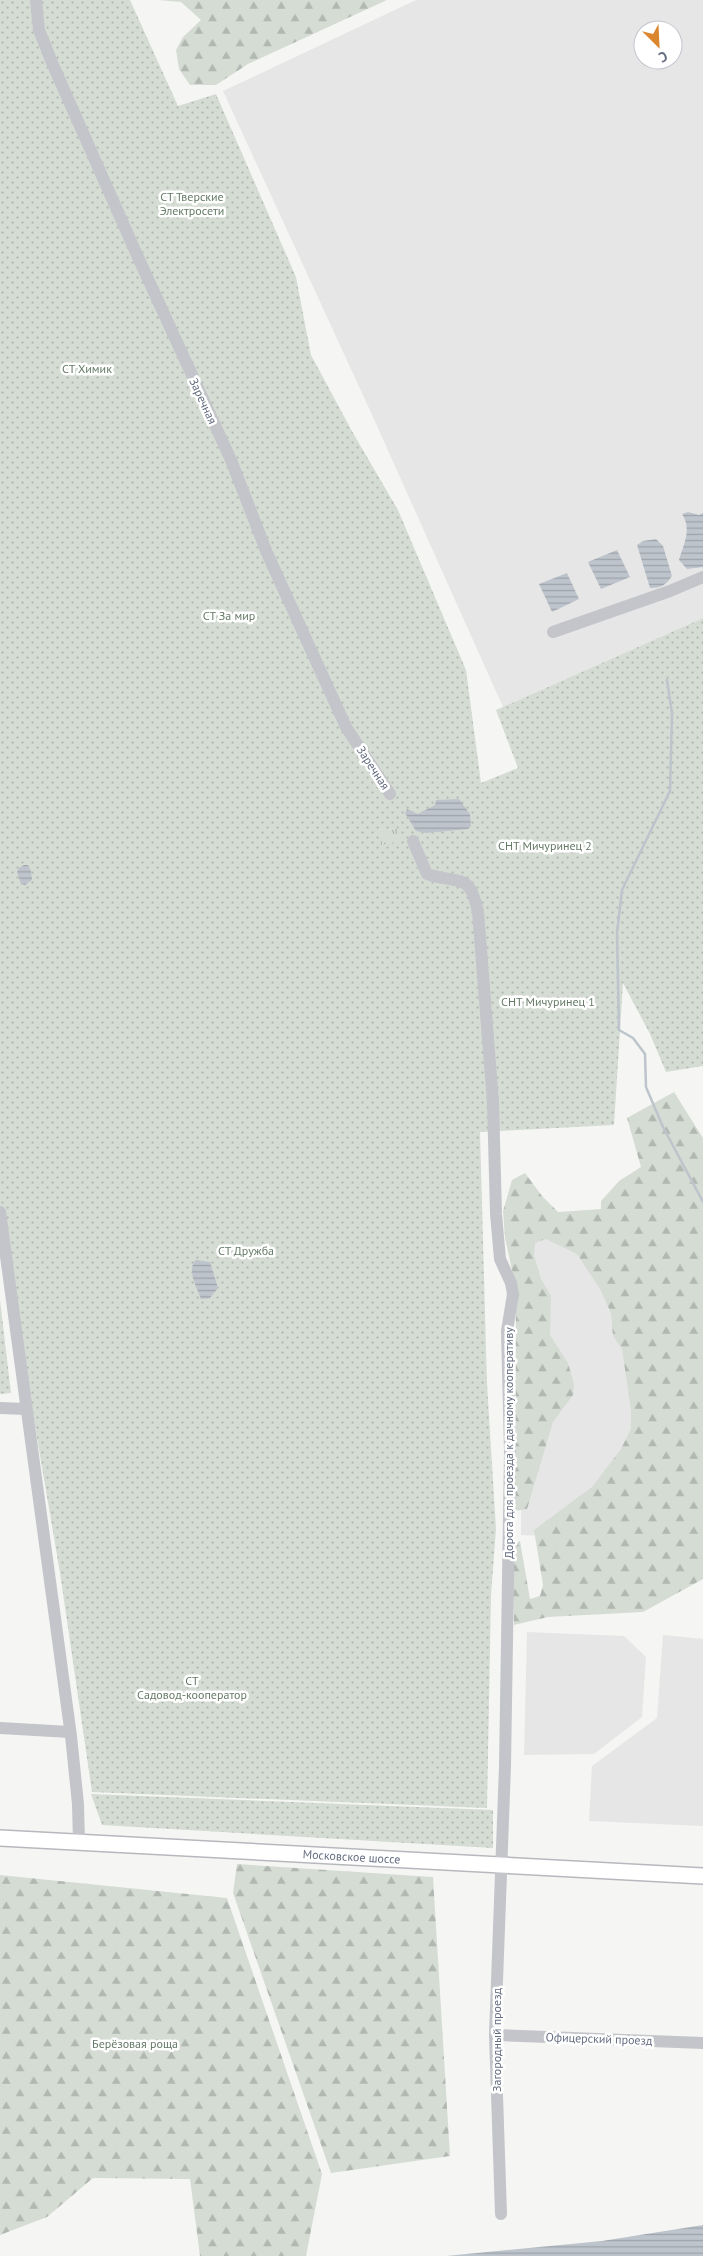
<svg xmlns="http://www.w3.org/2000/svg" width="703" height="2256" font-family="'PT Sans',sans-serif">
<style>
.built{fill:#e6e6e6;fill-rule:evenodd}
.grass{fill:url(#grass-dots)}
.forest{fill:url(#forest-firs)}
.park{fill:url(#park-tufts)}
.water{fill:url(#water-rules)}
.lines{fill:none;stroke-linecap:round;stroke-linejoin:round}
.stream{stroke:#bdc4cc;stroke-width:2.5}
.major-casing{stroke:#b7b8bd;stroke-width:18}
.minor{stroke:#c4c5ca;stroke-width:12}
.major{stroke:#fff;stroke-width:15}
.labels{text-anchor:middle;stroke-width:5;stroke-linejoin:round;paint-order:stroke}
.park-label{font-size:12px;fill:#657a66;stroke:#fff}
.street-label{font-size:12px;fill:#666e82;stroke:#fff}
</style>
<defs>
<pattern id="grass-dots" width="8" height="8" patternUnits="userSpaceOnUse" patternTransform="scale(1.25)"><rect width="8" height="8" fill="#d5dcd4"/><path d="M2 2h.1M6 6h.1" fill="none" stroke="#b1b7b1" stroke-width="1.8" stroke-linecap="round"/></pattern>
<pattern id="forest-firs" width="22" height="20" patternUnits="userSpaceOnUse" patternTransform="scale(1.25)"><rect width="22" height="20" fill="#d5dcd4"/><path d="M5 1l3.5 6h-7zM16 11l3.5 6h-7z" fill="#b1b7b1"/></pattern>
<pattern id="park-tufts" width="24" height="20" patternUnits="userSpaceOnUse" patternTransform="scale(1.25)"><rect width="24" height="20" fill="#d5dcd4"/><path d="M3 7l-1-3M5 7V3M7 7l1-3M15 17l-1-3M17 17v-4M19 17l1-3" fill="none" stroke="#b1b7b1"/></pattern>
<pattern id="water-rules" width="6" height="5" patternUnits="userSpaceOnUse" patternTransform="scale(1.25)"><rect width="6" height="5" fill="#bdc4cc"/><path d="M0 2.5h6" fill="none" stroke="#9da3ab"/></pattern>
</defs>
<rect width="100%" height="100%" fill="#f5f6f3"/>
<g class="built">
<path d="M416,0H703V618L503,707L373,417L223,91ZM643,30H673V60H643Z"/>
<polygon points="671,1220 703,1542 521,1535 523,1222"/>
<polygon points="527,1632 624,1636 646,1657 642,1717 594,1754 524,1755"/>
<polygon points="663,1635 703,1639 703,1826 589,1821 592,1766 657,1718"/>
</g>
<g class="grass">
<polygon points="0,0 32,0 44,29 40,0 130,0 178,106 216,94 296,277 311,355 353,433 398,510 466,670 481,783 518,768 496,710 703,618 703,1066 666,1072 650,1034 623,983 614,1125 480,1132 487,1384 496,1529 491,1595 487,1808 92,1792 60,1573 5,1250 0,1207"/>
<polygon points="0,1300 11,1393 0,1394"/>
<polygon points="91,1794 493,1810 493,1848 102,1825"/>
</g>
<g class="forest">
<polygon points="158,0 387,0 248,64 216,85 190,85 179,69 176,50 183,37 201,20 181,2"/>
<polygon points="674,1092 703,1138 703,1579 643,1612 548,1617 514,1625 512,1554 514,1544 520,1541 530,1599 540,1596 543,1585 534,1530 592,1487 621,1449 631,1429 631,1410 622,1349 613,1336 611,1313 600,1289 577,1254 546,1239 535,1243 534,1256 541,1279 551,1296 550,1335 568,1363 574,1384 573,1395 553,1422 527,1509 515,1511 516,1288 505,1238 503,1211 512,1180 525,1173 542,1196 558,1212 601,1209 601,1201 619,1181 641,1167 627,1118"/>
<polygon points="237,1864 433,1877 450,2156 331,2173 233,1893"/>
<polygon points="0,1875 227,1898 322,2174 306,2256 200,2256 190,2179 93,2178 47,2217 0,2235"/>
</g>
<polygon class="park" points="397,827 400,841 381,845 378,831"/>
<g class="water">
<path d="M688,512L699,515L703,513V567L687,569L679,560C684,544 692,529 682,514Z"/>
<path d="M656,539L663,546L672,576C666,585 661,588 650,588L637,545L643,541Z"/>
<polygon points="617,550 630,577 601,589 588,562"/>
<polygon points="567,573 579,599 552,612 539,584"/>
<polygon points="459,799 470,814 471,826 468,829 426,833 416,831 405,813 407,809 418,814 435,805 436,800"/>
<polygon points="24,865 28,865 31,871 32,880 25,885 21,884 17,872 19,868"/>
<path d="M196,1260L210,1262L218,1288L210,1298L201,1299C197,1287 186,1270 196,1260Z"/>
<polygon points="703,2225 703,2256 446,2256 602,2241"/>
</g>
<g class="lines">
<polyline class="stream" points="667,680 672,713 670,791 622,890 617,933 619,1030 633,1038 645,1054 646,1087 663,1127 703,1202"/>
<defs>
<g id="major">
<path id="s1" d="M0,1838L703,1876"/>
</g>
</defs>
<use href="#major" class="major-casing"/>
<g class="minor">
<polyline points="36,0 39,30 53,65 137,255 231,460 267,553 346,727 390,794"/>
<polyline points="553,632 670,591 703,577"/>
<path d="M413,841L427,874C461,885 469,871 478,912L493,1102L496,1214L500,1259L511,1283L513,1294L507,1331L510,1452L505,1766L495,2035L501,2214"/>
<polyline points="0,1212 71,1736 78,1804 79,1843"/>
<polyline points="0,1408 26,1409"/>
<polyline points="0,1728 70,1732"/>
<polyline points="495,2035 703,2043"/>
</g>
<use href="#major" class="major"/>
</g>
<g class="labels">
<g class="park-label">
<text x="192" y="201">СТ Тверские<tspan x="192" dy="14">Электросети</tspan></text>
<text x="87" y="373">СТ Химик</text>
<text x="229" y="620">СТ За мир</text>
<text x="545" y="850">СНТ Мичуринец 2</text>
<text x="548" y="1006">СНТ Мичуринец 1</text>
<text x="246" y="1255">СТ Дружба</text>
<text x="192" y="1685">СТ<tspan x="192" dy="14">Садовод-кооператор</tspan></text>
<text x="135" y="2048">Берёзовая роща</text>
</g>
<g class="street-label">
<text transform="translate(203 401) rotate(65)" y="4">Заречная</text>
<text transform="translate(373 768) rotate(57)" y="4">Заречная</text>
<text transform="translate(509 1443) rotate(-90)" y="4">Дорога для проезда к дачному кооперативу</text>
<text dy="4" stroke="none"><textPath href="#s1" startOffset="352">Московское шоссе</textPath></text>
<text transform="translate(599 2039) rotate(2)" y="4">Офицерский проезд</text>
<text transform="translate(497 2040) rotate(-90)" y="4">Загородный проезд</text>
</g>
</g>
<g transform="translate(658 45) rotate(156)"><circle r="24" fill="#ffffff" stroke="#c2c5cd"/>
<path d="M0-4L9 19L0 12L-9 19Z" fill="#da862f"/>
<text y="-8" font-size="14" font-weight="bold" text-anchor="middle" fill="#666e82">С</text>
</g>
</svg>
